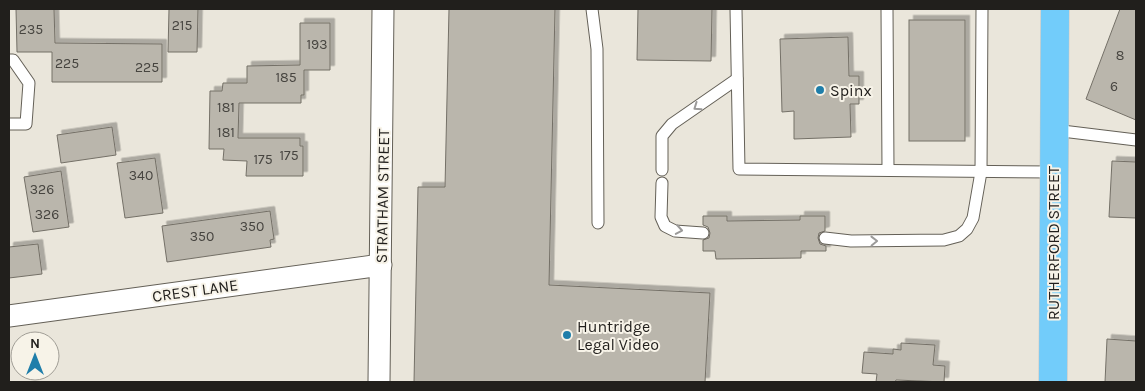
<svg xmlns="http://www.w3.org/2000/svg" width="1145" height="391" font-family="Karla,sans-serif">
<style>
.building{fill:#bab6ac;stroke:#747067;filter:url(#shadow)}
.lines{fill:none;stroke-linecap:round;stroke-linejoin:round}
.service-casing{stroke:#646057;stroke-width:13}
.minor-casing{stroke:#646057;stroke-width:23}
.trunk-casing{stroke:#c5c5c4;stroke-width:29}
.service{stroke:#fff;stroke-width:11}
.minor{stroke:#fff;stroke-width:21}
.trunk{stroke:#72ccfa;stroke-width:28}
.oneway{stroke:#9b9a99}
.poi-dot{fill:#1f7eaa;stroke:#f7f3e8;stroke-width:2}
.labels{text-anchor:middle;stroke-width:4;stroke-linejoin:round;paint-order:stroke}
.number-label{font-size:14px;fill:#474540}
.poi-label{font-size:16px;fill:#211f1c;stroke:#f7f3e8;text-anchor:start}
.street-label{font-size:16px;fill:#211f1c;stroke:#f7f3e8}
</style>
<defs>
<filter id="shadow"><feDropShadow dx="4.5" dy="-4.5" stdDeviation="0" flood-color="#0004"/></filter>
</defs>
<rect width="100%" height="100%" fill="#eae6db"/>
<g class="building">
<polygon points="16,9 54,9 55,43 162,44 162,82 52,82 52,52 17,52"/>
<polygon points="169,9 198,9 197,52 168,52"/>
<polygon points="449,9 555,9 549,285 710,293 705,382 414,382 418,187 445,187"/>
<polygon points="638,9 712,9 711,61 637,60"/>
<polygon points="1120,9 1136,9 1136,120 1086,99"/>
<rect x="909" y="20" width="56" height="121"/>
<polygon points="300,23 330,23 330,70 304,70 304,95 301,95 301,103 239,103 238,138 300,138 300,146 303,146 303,176 246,176 247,161 223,160 224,149 209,149 210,91 222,91 223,83 247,83 247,66 300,65"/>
<polygon points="848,37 849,76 859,76 859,104 850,104 851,137 794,139 794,111 782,112 780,39"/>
<polygon points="112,127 116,155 61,163 57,135"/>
<polygon points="155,158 163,213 125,218 117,163"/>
<polygon points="1112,161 1136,162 1136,218 1109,217"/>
<polygon points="61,171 69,227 33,232 24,177"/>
<polygon points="270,211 274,239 270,240 271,247 167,262 162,226"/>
<polygon points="703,216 727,216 727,221 800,220 800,216 825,216 825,231 819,233 818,238 820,244 826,246 826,251 801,251 801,258 716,259 715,251 703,251 703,240 709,238 710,233 708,227 703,225"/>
<polygon points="38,244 42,274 9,278 9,247"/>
<polygon points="1107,339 1136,341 1136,382 1105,382"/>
<polygon points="901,343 935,345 933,365 945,366 944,382 896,380 895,382 876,382 877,374 862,373 864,352 893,354 893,349 901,350"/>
</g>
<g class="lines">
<defs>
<g id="service">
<polyline points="592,9 597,49 598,223"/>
<polyline points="736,9 739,169 1053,172"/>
<polyline points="887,9 888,170"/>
<polyline points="9,60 13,60 29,83 26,124 9,124"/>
<polyline points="1054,130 1136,140"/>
<polyline points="662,170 662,136 672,124 737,79"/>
<polyline points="662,183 661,217 665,226 675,231 703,233"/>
<polyline points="825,238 851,241 944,240 959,236 967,229 973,218 981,172 982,9"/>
</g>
<g id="minor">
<polyline points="9,316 381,265"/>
<polyline points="379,382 383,9"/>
</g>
<polyline id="trunk" points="1053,382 1055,9"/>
</defs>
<use href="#service" class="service-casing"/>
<use href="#minor" class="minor-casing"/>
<use href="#trunk" class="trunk-casing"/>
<use href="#service" class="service"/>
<use href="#minor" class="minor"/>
<use href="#trunk" class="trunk"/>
</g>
<defs><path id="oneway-chevron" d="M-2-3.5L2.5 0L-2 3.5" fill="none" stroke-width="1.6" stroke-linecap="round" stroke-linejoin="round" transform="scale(1.25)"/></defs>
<g class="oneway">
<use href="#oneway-chevron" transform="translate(697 107) rotate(145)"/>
<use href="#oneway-chevron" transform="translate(679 230) rotate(10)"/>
<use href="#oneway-chevron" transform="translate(874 241) rotate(-1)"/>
</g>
<g class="poi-dot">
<circle cx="820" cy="90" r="5"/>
<circle cx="567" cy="335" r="5"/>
</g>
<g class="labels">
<g class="number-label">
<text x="182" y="30">215</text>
<text x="31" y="34">235</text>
<text x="317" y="49">193</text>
<text x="1120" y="60">8</text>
<text x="67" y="68">225</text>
<text x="147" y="72">225</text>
<text x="286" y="82">185</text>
<text x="1114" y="91">6</text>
<text x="226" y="112">181</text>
<text x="226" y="137">181</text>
<text x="289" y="160">175</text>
<text x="263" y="164">175</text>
<text x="141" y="180">340</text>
<text x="42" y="194">326</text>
<text x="47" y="219">326</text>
<text x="252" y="231">350</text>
<text x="202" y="241">350</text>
</g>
<g class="poi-label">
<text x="830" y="96">Spinx</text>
<text x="577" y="332">Huntridge<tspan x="577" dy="18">Legal Video</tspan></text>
</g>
<g class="street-label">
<text transform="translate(382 196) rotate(-89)" y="6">STRATHAM STREET</text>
<text transform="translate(1053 243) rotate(-90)" y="6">RUTHERFORD STREET</text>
<text transform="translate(195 290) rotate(-8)" y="6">CREST LANE</text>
</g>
</g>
<rect width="1145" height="391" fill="none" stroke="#211f1c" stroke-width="20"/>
<g transform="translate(35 356)"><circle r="24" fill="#f7f3e8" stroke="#a19e96"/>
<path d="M0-4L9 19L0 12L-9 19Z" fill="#1f7eaa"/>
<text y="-8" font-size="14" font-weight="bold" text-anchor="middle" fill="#211f1c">N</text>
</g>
</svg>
